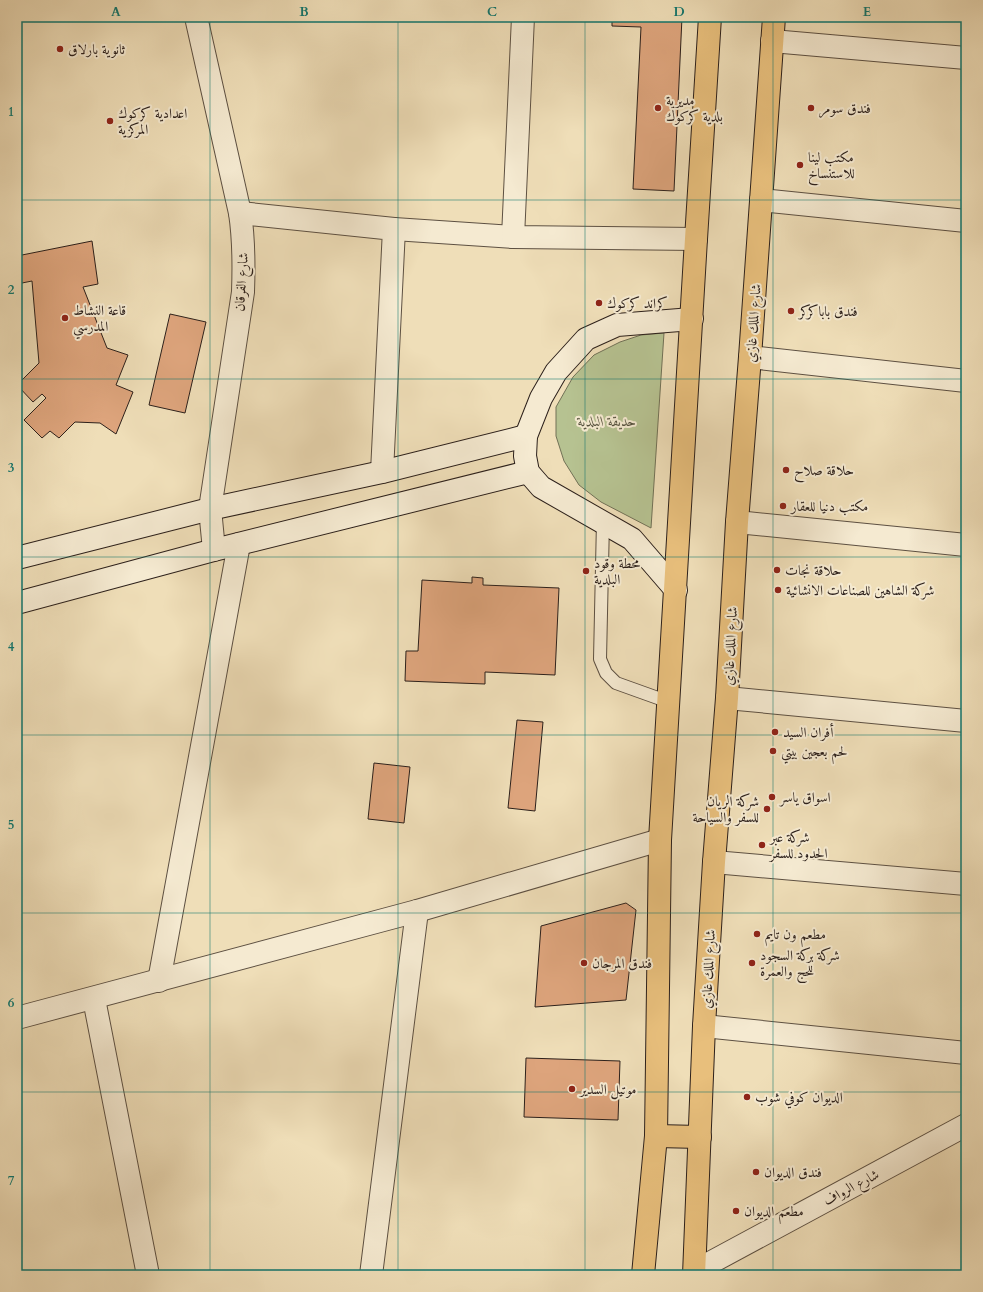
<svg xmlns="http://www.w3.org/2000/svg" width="983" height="1292" font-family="Cardo,Amiri,serif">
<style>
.green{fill:#b6c291;stroke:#717156}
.building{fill:#dda47c;stroke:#2c201b}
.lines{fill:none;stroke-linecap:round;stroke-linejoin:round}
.lane-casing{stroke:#5d5042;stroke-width:14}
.street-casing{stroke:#5d5042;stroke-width:24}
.secondary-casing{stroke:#2c201b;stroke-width:24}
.primary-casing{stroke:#2c201b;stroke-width:24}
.lane{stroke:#f5ead1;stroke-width:12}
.street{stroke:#f5ead1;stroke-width:22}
.secondary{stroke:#f5ead1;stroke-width:22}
.primary{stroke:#e8bf7c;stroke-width:22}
.grid{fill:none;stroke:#0f766e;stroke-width:1;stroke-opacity:0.55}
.poi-dot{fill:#8f2418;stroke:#f5ead1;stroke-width:1.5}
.labels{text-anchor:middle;stroke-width:4;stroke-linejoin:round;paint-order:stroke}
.poi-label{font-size:14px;fill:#2c201b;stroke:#f5ead1;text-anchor:start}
.street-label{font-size:14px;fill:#2c201b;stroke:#f5ead1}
.park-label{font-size:14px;font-style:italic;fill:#55513e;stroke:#f5ead1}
.neatline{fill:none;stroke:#0f766e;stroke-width:1.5}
.grid-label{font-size:13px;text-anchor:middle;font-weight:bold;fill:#0f766e}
</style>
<rect width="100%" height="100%" fill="#efdeb8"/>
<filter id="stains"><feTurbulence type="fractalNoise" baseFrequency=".005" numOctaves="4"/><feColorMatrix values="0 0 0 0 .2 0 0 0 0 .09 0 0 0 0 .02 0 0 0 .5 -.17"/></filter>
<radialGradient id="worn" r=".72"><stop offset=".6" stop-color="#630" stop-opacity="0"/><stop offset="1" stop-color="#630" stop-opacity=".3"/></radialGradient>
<polygon class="green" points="664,333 651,528 601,502 579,485 564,461 556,436 556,407 573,377 594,355 620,342 641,335"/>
<g class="building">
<polygon points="612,17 682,17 674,191 633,189 641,27 612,26"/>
<polygon points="92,241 98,284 83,287 107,348 128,355 116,385 133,392 116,434 100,423 75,422 59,438 50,431 42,438 24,420 46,398 42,394 33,402 17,385 39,363 32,281 17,284 17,256"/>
<polygon points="170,314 206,322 185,413 149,405"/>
<polygon points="472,577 483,578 483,585 559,588 555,675 485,672 485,684 405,681 406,651 418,651 422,580 472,583"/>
<polygon points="517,720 543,722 535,811 508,808"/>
<polygon points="374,763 410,767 404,823 368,819"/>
<polygon points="626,903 636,910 626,1000 535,1007 541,926"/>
<polygon points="526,1058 620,1061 618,1120 524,1117"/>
</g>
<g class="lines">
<defs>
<polyline id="lane" points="603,521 600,659 606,673 616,683 669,702"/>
<g id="street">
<path d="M196,17L240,213C244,240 244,265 243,292L210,509L214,550"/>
<polyline points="772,41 966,58"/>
<polyline points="761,200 966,221"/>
<polyline points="240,213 394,229 382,472"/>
<polyline points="394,229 513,237 696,239"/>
<polyline points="513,237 523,17"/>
<polyline points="750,357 966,381"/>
<polyline points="737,522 966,545"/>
<polyline points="727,698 966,721"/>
<polyline points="714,862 966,884"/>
<polyline points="159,981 239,544"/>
<polyline points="94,999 148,1275"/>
<polyline points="17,1018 417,911 660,840"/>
<polyline points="704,1026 966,1053"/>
<polyline points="695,1271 966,1125"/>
<polyline points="371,1275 417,911"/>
</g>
<g id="secondary">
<polyline points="17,558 210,509 382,472 526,436"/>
<polyline points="676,590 632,539 541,487 528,472 525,456 526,436 541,398 556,372 586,339 617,325 692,319"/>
<polyline points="17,603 214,550 528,472"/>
</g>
<g id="primary">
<polyline points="656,1136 700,1137"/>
<polyline points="643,1275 656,1136 660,840 696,239 710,17"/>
<polyline points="694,1275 704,1026 714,862 727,698 737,522 750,357 774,17"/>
</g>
</defs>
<use href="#lane" class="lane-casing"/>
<use href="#street" class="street-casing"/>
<use href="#secondary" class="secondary-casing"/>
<use href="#primary" class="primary-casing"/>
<use href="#lane" class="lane"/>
<use href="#street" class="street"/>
<use href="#secondary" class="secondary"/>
<use href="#primary" class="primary"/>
</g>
<path class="grid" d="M210,17V1275M398,17V1275M585,17V1275M773,17V1275M17,200H966M17,379H966M17,557H966M17,735H966M17,913H966M17,1092H966"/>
<g class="poi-dot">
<circle cx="60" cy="49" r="4"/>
<circle cx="658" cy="108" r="4"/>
<circle cx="811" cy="108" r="4"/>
<circle cx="110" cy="121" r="4"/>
<circle cx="800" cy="165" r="4"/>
<circle cx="599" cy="303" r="4"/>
<circle cx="791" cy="311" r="4"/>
<circle cx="65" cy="318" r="4"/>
<circle cx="786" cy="470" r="4"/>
<circle cx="783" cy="506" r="4"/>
<circle cx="777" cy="570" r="4"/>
<circle cx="586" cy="571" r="4"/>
<circle cx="778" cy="590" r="4"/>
<circle cx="775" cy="732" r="4"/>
<circle cx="773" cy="751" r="4"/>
<circle cx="772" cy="797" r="4"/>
<circle cx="767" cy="809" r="4"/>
<circle cx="762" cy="845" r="4"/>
<circle cx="757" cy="934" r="4"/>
<circle cx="584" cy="963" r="4"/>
<circle cx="752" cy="963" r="4"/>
<circle cx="572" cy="1089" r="4"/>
<circle cx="747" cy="1097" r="4"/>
<circle cx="756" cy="1172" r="4"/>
<circle cx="736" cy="1211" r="4"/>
</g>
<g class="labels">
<g class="poi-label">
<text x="68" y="54">ثانوية بارلاق</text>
<text x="666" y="105">مديرية<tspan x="666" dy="16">بلدية كركوك</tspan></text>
<text x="819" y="113">فندق سومر</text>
<text x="118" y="118">اعدادية كركوك<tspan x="118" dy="16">المركزية</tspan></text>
<text x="808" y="162">مكتب لينا<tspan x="808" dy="16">للاستنساخ</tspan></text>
<text x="607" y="308">كراند كركوك</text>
<text x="73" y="315">قاعة النشاط<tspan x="73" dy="16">المدرسي</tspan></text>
<text x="799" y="316">فندق باباكركر</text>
<text x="794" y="475">حلاقة صلاح</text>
<text x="791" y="511">مكتب دنيا للعقار</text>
<text x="594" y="568">محطة وقود<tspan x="594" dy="16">البلدية</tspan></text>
<text x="785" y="575">حلاقة نجات</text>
<text x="786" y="595">شركة الشاهين للصناعات الانشائية</text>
<text x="783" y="737">أفران السيد</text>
<text x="781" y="756">لحم بعجين بيتي</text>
<text x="780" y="802">اسواق ياسر</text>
<text x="759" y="806" text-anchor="end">شركة الريان<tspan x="759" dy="16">للسفر والسياحة</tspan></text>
<text x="770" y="842">شركة عبر<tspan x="770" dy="16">الحدود للسفر</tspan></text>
<text x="765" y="939">مطعم ون تايم</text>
<text x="760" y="960">شركة بركة السجود<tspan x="760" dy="16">للحج والعمرة</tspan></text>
<text x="592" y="968">فندق المرجان</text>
<text x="580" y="1094">موتيل السدير</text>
<text x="755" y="1102">الديوان كوفي شوب</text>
<text x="764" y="1177">فندق الديوان</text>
<text x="744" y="1216">مطعم الديوان</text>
</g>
<g class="street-label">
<text transform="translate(241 282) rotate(-86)" y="5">شارع الفرقان</text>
<text transform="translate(753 323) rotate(-86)" y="5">شارع الملك غازي</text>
<text transform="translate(730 646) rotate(-87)" y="5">شارع الملك غازي</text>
<text transform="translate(708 969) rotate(-87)" y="5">شارع الملك غازي</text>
<text transform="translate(851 1187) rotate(-28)" y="5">شارع الرواف</text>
</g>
<g class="park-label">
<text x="607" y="426">حديقة البلدية</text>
</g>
</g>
<rect width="983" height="1292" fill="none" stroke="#efdeb8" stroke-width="44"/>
<rect x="22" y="22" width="939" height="1248" class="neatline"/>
<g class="grid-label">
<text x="116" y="16">A</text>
<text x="304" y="16">B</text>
<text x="492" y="16">C</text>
<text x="679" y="16">D</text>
<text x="867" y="16">E</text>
<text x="11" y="116">1</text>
<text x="11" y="294">2</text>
<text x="11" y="472">3</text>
<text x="11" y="651">4</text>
<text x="11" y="829">5</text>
<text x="11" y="1007">6</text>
<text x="11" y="1185">7</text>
</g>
<rect width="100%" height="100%" filter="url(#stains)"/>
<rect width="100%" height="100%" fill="url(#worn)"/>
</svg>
